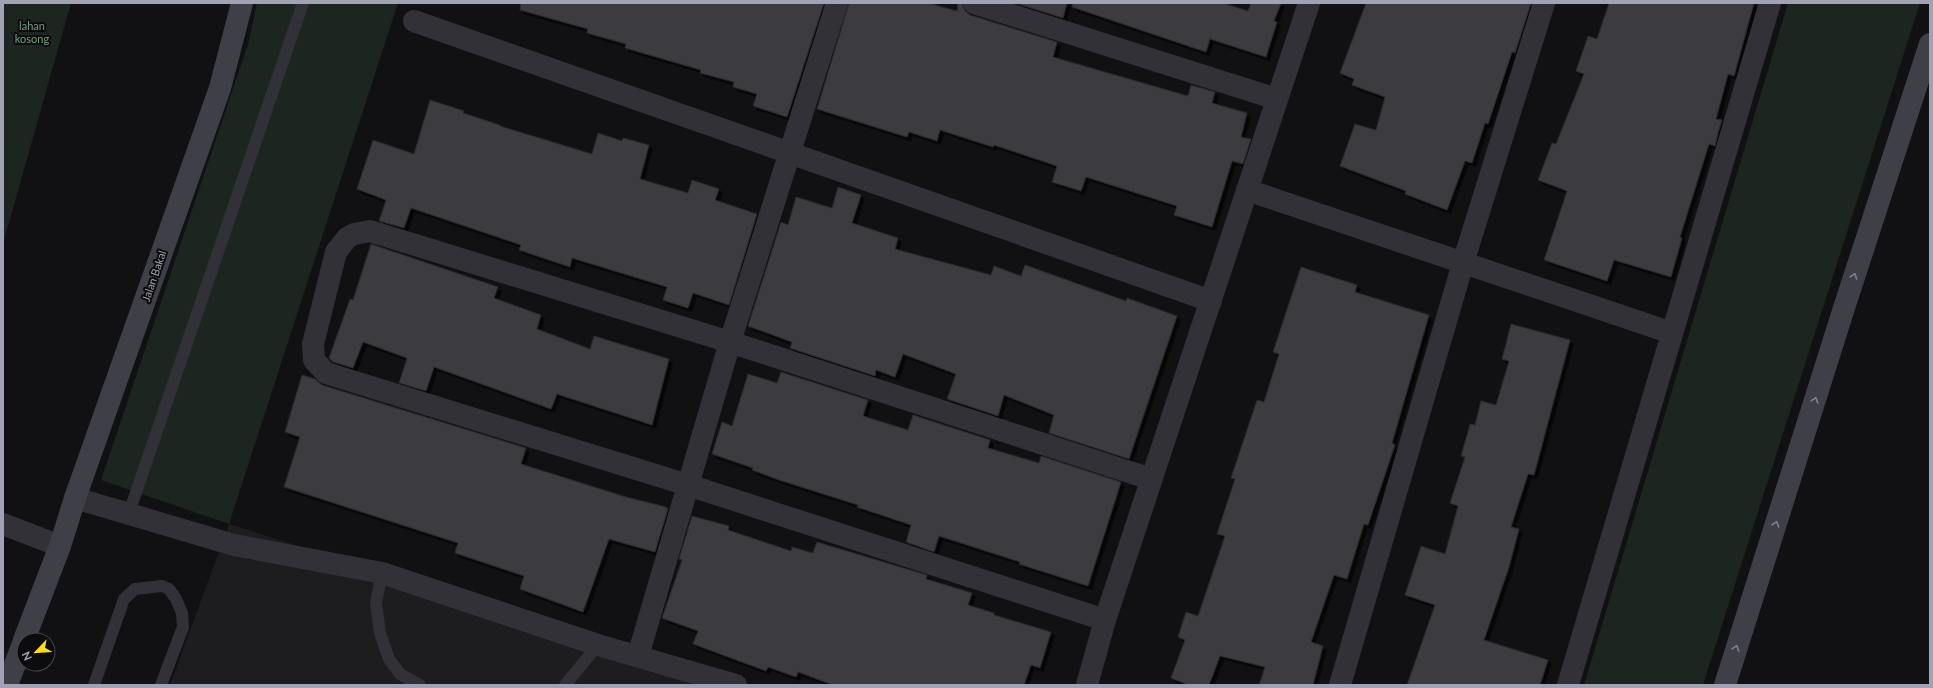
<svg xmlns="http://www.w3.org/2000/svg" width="1933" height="688" font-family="Lato,sans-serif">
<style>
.built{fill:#1d1c1f}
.green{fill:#1c251f}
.building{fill:#3a3a40;stroke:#2b2a2e;filter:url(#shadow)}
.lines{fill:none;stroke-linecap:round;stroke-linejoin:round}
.lane{stroke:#313137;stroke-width:12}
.street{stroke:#313137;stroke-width:22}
.secondary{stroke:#3f3f47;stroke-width:22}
.oneway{stroke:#7f808e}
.labels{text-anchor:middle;stroke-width:4;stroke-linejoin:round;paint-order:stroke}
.park-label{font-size:11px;fill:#76a080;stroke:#0c0b0d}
.street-label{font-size:11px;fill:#a1a3b4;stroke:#0c0b0d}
</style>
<defs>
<filter id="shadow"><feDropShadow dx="3.5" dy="3.5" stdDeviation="0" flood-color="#0009"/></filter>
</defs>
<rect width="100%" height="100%" fill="#111012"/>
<polygon class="built" points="229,524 739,685 170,685"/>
<g class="green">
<polygon points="3,3 71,3 3,244"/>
<polygon points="257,3 398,3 229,524 101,480 248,44"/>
<polygon points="1788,3 1920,3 1703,685 1584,685"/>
</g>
<g class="building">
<polygon points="521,3 824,3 787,117 753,106 757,94 733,87 734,82 700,73 701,70 625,48 626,44 587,33 588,29 520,10"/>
<polygon points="849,3 928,3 957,11 958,3 962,3 965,11 970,15 1057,42 1053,57 1188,96 1191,85 1215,92 1212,103 1247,113 1241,137 1251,139 1243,164 1232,161 1212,227 1174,215 1177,206 1086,177 1081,191 1052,182 1057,166 994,145 993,147 940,130 937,141 909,132 907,137 817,109"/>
<polygon points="1015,3 1067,3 1063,18"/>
<polygon points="1073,3 1223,3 1248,11 1251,3 1281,3 1274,21 1277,22 1266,57 1210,39 1206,52 1072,7"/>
<polygon points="1366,3 1531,3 1515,53 1512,52 1488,124 1485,123 1472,163 1465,161 1447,210 1405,194 1406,191 1340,166 1355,124 1376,130 1385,97 1352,85 1354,79 1340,73"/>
<polygon points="1609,3 1754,3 1734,76 1728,74 1716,119 1722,120 1718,133 1715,146 1709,144 1680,237 1682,238 1671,277 1614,260 1607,281 1544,260 1567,191 1538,180 1552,143 1556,144 1584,74 1576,71 1588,36 1597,39"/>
<polygon points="430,100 464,111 463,113 500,125 500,126 592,154 598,133 622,141 623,138 649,145 640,179 688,193 692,180 719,189 715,200 757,214 729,305 693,293 688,308 663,300 667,287 572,258 570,267 519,250 521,245 411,208 404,228 379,221 386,200 357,189 373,140 414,154"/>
<polygon points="838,187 861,195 852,223 898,238 895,249 991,275 994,266 1021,276 1025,265 1126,301 1127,298 1177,316 1129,459 1049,433 1054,415 1004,395 998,416 947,399 956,374 903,354 895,377 876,370 875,376 790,348 792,342 748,326 781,222 788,225 796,197 832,208"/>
<polygon points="371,244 498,287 494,298 541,315 537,329 590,349 594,336 669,359 652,425 557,394 551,409 434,367 426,391 399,383 407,358 363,342 353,368 333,362 329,358 350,299 353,300"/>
<polygon points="1301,267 1357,285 1355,292 1429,315 1392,443 1395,445 1368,525 1364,524 1347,579 1334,575 1311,642 1323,646 1313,685 1259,685 1265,667 1220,656 1209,685 1189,685 1171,678 1185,640 1178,637 1186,612 1198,616 1225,536 1217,534 1235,479 1231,478 1257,400 1264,402 1279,354 1273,352"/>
<polygon points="1511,324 1570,340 1534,475 1528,474 1511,527 1519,529 1509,567 1484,640 1548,660 1540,685 1407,685 1435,605 1405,595 1421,546 1445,554 1458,506 1450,503 1465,457 1461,456 1470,424 1475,425 1481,401 1496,405 1509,361 1502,359"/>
<polygon points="781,372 868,400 863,416 908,430 913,415 990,440 988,448 1039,463 1041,456 1121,482 1088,586 1019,564 1020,562 939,536 934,552 906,542 911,525 857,507 858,505 779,480 752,470 753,468 712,454 722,422 732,426 748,374 777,383"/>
<polygon points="302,375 315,379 322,385 526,448 521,464 626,497 666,507 668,509 655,552 609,539 583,612 520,589 524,576 455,553 458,543 284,487 300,437 285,432"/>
<polygon points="692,516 729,526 728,530 791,551 792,547 813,553 817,542 927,575 926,579 972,593 968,605 994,613 994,615 1051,632 1040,668 1031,665 1024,685 833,685 798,672 796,677 768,667 766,671 693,644 698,631 662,618 682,560 679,559"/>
</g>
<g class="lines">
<g class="lane">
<polyline points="129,513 303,3"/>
<polyline points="382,573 376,603 380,633 389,659 400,674 420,685"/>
<polyline points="94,685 124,599 135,589 162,586 169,589 176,599 182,613 183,627 161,685"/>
<polyline points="565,685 598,645"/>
</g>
<g class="street">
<polyline points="974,3 1277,99"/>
<polyline points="414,21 1211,301"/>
<polyline points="1247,190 1672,333"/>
<polyline points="75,498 234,545 382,573 598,645 736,685"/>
<polyline points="3,524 60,546"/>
<polyline points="1105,620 688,485 326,373 314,360 313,344 336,252 347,238 354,234 370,231 730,342 1151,479"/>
<polyline points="638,656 730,342 837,3"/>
<polyline points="1087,685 1105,620 1309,3"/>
<polyline points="1340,685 1463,263 1544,3"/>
<polyline points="1568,685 1770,3"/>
</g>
<g class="secondary">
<polyline points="24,640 60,546 75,498 220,88 242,3"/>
<polyline points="7,685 24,641"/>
<polyline points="1725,685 1843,311 1930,44"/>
</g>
</g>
<defs><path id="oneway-chevron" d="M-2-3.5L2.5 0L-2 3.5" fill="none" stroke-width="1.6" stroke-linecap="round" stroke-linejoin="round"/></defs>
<g class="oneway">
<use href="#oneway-chevron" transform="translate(1854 276) rotate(-72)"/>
<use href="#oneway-chevron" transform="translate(1815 400) rotate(-72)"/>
<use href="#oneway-chevron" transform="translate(1776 524) rotate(-72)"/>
<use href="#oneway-chevron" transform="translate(1736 648) rotate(-72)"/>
</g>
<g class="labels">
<g class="park-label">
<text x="32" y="30">lahan<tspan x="32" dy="13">kosong</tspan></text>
</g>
<g class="street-label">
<text transform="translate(154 276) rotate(-71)" y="4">Jalan Bakal</text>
</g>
</g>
<rect width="1933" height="688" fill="none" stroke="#a1a3b4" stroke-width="8"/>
<g transform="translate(36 652) rotate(245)"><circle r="19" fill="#0c0b0d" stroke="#484850"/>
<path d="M0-3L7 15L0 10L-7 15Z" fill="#fddb1e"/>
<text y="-6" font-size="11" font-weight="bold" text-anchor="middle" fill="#a1a3b4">N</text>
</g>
</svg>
